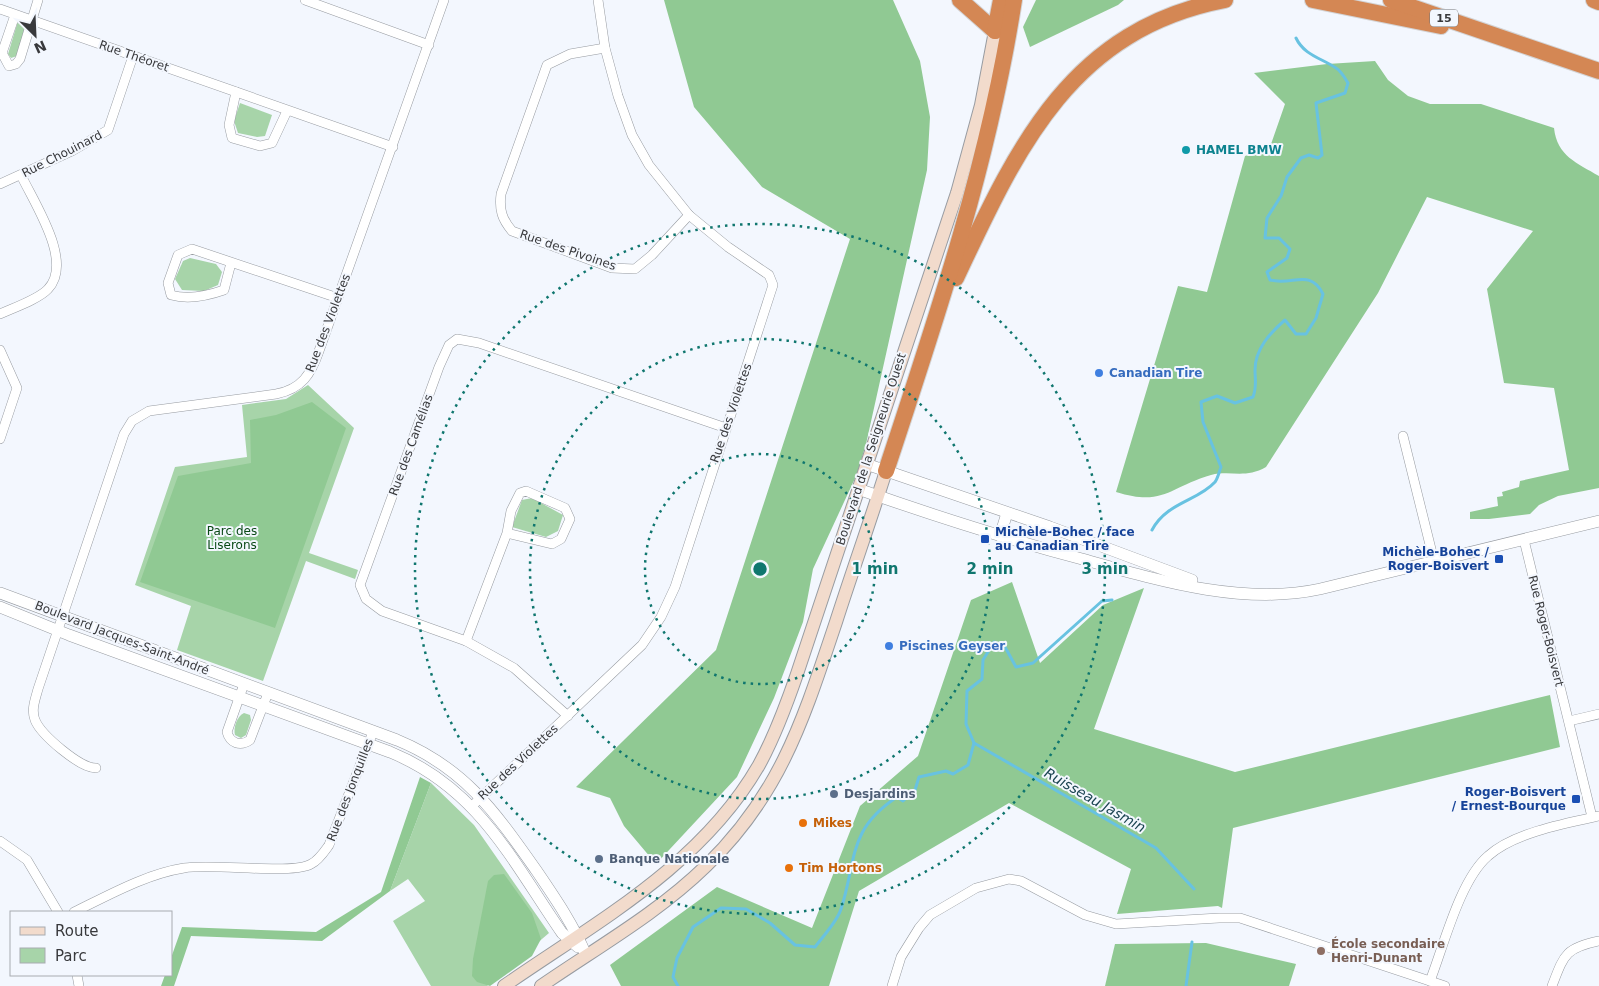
<svg xmlns="http://www.w3.org/2000/svg" width="1599" height="986" font-family="'DejaVu Sans',sans-serif">
<style>
.green{fill:#a7d4a9}
.forest{fill:#90c993}
.lines{fill:none;stroke-linecap:round;stroke-linejoin:round}
.stream{stroke:#68c2e1;stroke-width:3}
.minor-casing{stroke:#979ba1;stroke-width:10}
.tertiary-casing{stroke:#979ba1;stroke-width:12}
.secondary-casing{stroke:#979ba1;stroke-width:14}
.motorway-casing{stroke:#d3d3d4;stroke-width:18}
.minor{stroke:#fff;stroke-width:9}
.tertiary{stroke:#fff;stroke-width:11}
.secondary{stroke:#f2dbcc;stroke-width:12}
.motorway{stroke:#d48754;stroke-width:16}
.ring{fill:none;stroke:#0f766e;stroke-width:2.5;stroke-dasharray:2.5 5}
.culture-dot{fill:#0f9aa8;stroke:#f3f7fe;stroke-width:2}
.shop-dot{fill:#3f7fe0;stroke:#f3f7fe;stroke-width:2}
.transit-dot{fill:#1a4fb4;stroke:#f3f7fe;stroke-width:2}
.service-dot{fill:#5c6f8a;stroke:#f3f7fe;stroke-width:2}
.food-dot{fill:#e8710a;stroke:#f3f7fe;stroke-width:2}
.education-dot{fill:#8d6e63;stroke:#f3f7fe;stroke-width:2}
.labels{text-anchor:middle;stroke-width:4;stroke-linejoin:round;paint-order:stroke}
.shield{fill:#f3f7fe;stroke:#707276;stroke-width:1}
.shield-label{font-size:11px;font-weight:bold;fill:#38393c}
.street-label{font-size:12px;fill:#38393c;stroke:#f3f7fe}
.culture-label{font-size:12px;font-weight:bold;fill:#0d838f;stroke:#f3f7fe;text-anchor:start}
.shop-label{font-size:12px;font-weight:bold;fill:#366cbe;stroke:#f3f7fe;text-anchor:start}
.park-label{font-size:12px;fill:#0a4916;stroke:#f3f7fe}
.transit-label{font-size:12px;font-weight:bold;fill:#164399;stroke:#f3f7fe;text-anchor:end}
.service-label{font-size:12px;font-weight:bold;fill:#4e5e75;stroke:#f3f7fe;text-anchor:start}
.food-label{font-size:12px;font-weight:bold;fill:#c56008;stroke:#f3f7fe;text-anchor:start}
.education-label{font-size:12px;font-weight:bold;fill:#785e54;stroke:#f3f7fe;text-anchor:start}
.water-label{font-size:14px;font-style:italic;fill:#1c4552;stroke:#f3f7fe}
.centre{fill:#0f766e;stroke:#f3f7fe;stroke-width:2.5}
.ring-label{font-size:15px;text-anchor:middle;font-weight:bold;fill:#0f766e;stroke:#f3f7fe;stroke-width:4;stroke-linejoin:round;paint-order:stroke}
</style>
<rect width="100%" height="100%" fill="#f3f7fe"/>
<g class="green">
<polygon points="18,21 26,23 17,56 11,58 8,54"/>
<polygon points="240,103 272,115 265,136 257,137 238,133 234,121"/>
<polygon points="190,258 216,264 222,272 218,285 204,291 182,290 175,279 183,261"/>
<polygon points="308,385 354,428 309,553 358,570 355,579 306,561 263,681 177,650 191,606 135,585 175,467 247,457 242,405 286,399"/>
<polygon points="532,498 563,515 558,531 546,537 512,527 522,500"/>
<path d="M244,713L250,715L251,720L246,735L241,738L235,735C233,728 237,716 244,713Z"/>
<polygon points="431,783 474,825 549,933 487,986 431,986 393,921 425,901 408,879 390,891"/>
</g>
<g class="forest">
<polygon points="664,0 893,0 920,61 930,117 927,170 866,444 857,474 813,569 803,622 774,698 737,777 656,864 624,826 610,798 576,787 716,650 850,239 762,187 694,107"/>
<polygon points="1036,0 1124,0 1118,5 1030,47 1023,27"/>
<path d="M1375,61L1388,80L1408,96L1430,104H1481L1554,128C1557,156 1577,163 1599,176V488L1558,496L1539,505L1530,514L1489,519H1470V512L1498,506L1497,497L1503,496L1502,492L1519,487L1520,481L1569,470L1554,388L1504,383L1487,289L1533,231L1427,197L1378,293L1266,467C1245,479 1231,470 1211,475C1169,487 1164,507 1116,492L1178,286L1207,292L1245,156L1270,147L1285,104L1254,73L1327,64Z"/>
<polygon points="312,402 346,428 275,628 140,582 178,476 251,463 250,420 276,415"/>
<polygon points="1012,582 1040,663 1103,605 1144,588 1094,729 1235,772 1550,695 1560,747 1233,828 1222,908 1218,906 1117,914 1131,869 1009,803 859,891 829,986 621,986 610,965 717,887 812,928 860,806 918,756 971,600"/>
<polygon points="420,777 431,783 390,891 322,941 191,936 174,986 161,986 165,975 171,975 171,958 182,927 316,932 381,892"/>
<polygon points="504,874 532,913 541,939 532,956 490,986 477,982 472,976 473,959 488,881 494,875"/>
<polygon points="1206,943 1296,964 1289,986 1105,986 1115,944"/>
</g>
<g class="lines">
<g class="stream">
<path d="M1152,530C1167,502 1198,501 1215,482C1218,478 1219,472 1221,467L1203,422L1201,402L1217,396L1235,403L1253,397C1257,387 1255,380 1255,370C1255,349 1270,333 1285,320L1296,334H1306L1316,318L1323,294C1310,268 1293,286 1270,280L1267,272L1287,258L1290,249L1279,238H1265L1267,218L1281,196L1287,177L1301,158L1309,155L1318,158L1322,155L1316,103L1345,93L1348,83C1345,78 1341,71 1336,68C1321,58 1304,55 1296,38"/>
<polyline points="974,743 1156,848 1194,889"/>
<path d="M678,986L673,977L677,958L693,927L721,908L746,909L770,923L795,945L815,947C823,936 837,922 841,909C857,860 847,830 897,797L903,801L915,790L919,777L946,771L953,774L968,765L974,743L966,724L967,691L982,679L983,660L994,642L1005,647L1016,667L1033,663L1102,601L1112,600"/>
<polyline points="1186,986 1192,942"/>
</g>
<defs>
<g id="minor">
<polyline points="305,0 429,45"/>
<polyline points="0,9 393,147"/>
<polyline points="15,15 2,53 9,66 16,64 20,59 38,0"/>
<path d="M605,48L570,54L547,65L501,194C499,210 502,219 512,231L612,268L635,269L652,255L689,215"/>
<polyline points="236,92 229,125 232,138 260,146 272,143 287,111"/>
<polyline points="0,184 72,151 108,130 133,56"/>
<path d="M231,263L224,290C207,296 189,300 171,295L168,283L178,255L192,249L338,298"/>
<path d="M0,314C13,308 39,299 48,289C74,262 34,203 21,175"/>
<polyline points="0,350 17,388 0,439"/>
<polyline points="1403,436 1434,561"/>
<polyline points="1524,540 1592,817"/>
<polyline points="466,641 507,533 511,511 520,493 526,491 565,508 570,519 561,539 552,544 507,533"/>
<path d="M244,684L227,732C230,743 240,747 250,740L268,693"/>
<polyline points="568,716 514,668 466,641 382,611 366,599 360,585 439,367 449,345 457,339 479,343 726,428"/>
<polyline points="1569,721 1599,714"/>
<path d="M96,768C80,768 41,735 35,720C31,710 35,700 38,689L124,434L132,421L149,411L276,394C302,389 311,374 319,351L444,0"/>
<polyline points="472,806 642,645 661,617 675,587 773,285 769,275 728,247 689,215 649,165 632,135 618,96 605,48 598,0"/>
<polyline points="0,841 27,860 58,912"/>
<path d="M74,912C109,895 146,874 184,868C213,863 293,875 311,864C319,860 324,852 329,845L373,732"/>
<polyline points="77,975 79,986"/>
<path d="M1430,981C1444,945 1460,880 1488,856C1513,833 1566,823 1599,816"/>
<polyline points="892,986 901,957 919,928 930,915 976,888 1009,879 1021,881 1085,915 1116,924 1219,918 1240,918 1445,986"/>
<path d="M1552,986C1564,955 1565,948 1599,941"/>
</g>
<g id="tertiary">
<polyline points="866,464 1050,527 1192,580"/>
<path d="M858,489C932,515 1007,539 1082,559C1157,580 1242,606 1320,589L1599,521"/>
<polyline points="1000,536 1007,513"/>
<path d="M0,593L397,740C465,768 495,812 536,870C555,898 573,924 586,955"/>
<path d="M0,607L69,635L390,752C478,788 511,859 562,933L578,947"/>
</g>
<g id="secondary">
<path d="M504,986C596,922 701,866 759,765C775,736 786,706 797,674L957,193L981,105L995,31"/>
<path d="M541,986C596,948 658,913 706,866C781,794 804,717 836,622C852,572 870,522 886,471"/>
</g>
<g id="motorway">
<polyline points="960,0 995,31"/>
<polyline points="1313,0 1441,26"/>
<polyline points="1391,0 1599,71"/>
<polyline points="1594,0 1599,2"/>
<polyline points="995,31 1001,0"/>
<path d="M956,278C1017,148 1070,30 1225,0"/>
<path d="M886,471C937,317 989,162 1014,0"/>
</g>
</defs>
<use href="#minor" class="minor-casing"/>
<use href="#tertiary" class="tertiary-casing"/>
<use href="#secondary" class="secondary-casing"/>
<use href="#motorway" class="motorway-casing"/>
<use href="#minor" class="minor"/>
<use href="#tertiary" class="tertiary"/>
<use href="#secondary" class="secondary"/>
<use href="#motorway" class="motorway"/>
</g>
<g class="ring">
<circle cx="760" cy="569" r="115"/>
<circle cx="760" cy="569" r="230"/>
<circle cx="760" cy="569" r="345"/>
</g>
<circle class="culture-dot" cx="1186" cy="150" r="5"/>
<g class="shop-dot">
<circle cx="1099" cy="373" r="5"/>
<circle cx="889" cy="646" r="5"/>
</g>
<g class="transit-dot">
<rect x="980" y="534" width="10" height="10" rx="2.5"/>
<rect x="1494" y="554" width="10" height="10" rx="2.5"/>
<rect x="1571" y="794" width="10" height="10" rx="2.5"/>
</g>
<g class="service-dot">
<circle cx="834" cy="794" r="5"/>
<circle cx="599" cy="859" r="5"/>
</g>
<g class="food-dot">
<circle cx="803" cy="823" r="5"/>
<circle cx="789" cy="868" r="5"/>
</g>
<circle class="education-dot" cx="1321" cy="951" r="5"/>
<g class="labels">
<rect class="shield" x="1430" y="9.5" width="28" height="17" rx="4"/>
<g class="shield-label">
<text x="1444" y="22">15</text>
</g>
<g class="street-label">
<text transform="translate(134 56) rotate(19)" y="4">Rue Théoret</text>
<text transform="translate(62 154) rotate(-27)" y="4">Rue Chouinard</text>
<text transform="translate(568 250) rotate(19)" y="4">Rue des Pivoines</text>
<text transform="translate(328 323) rotate(-69)" y="4">Rue des Violettes</text>
<text transform="translate(731 413) rotate(-71)" y="4">Rue des Violettes</text>
<text transform="translate(411 445) rotate(-70)" y="4">Rue des Camélias</text>
<text transform="translate(871 449) rotate(-72)" y="4">Boulevard de la Seigneurie Ouest</text>
<text transform="translate(1546 631) rotate(76)" y="4">Rue Roger-Boisvert</text>
<text transform="translate(122 638) rotate(21)" y="4">Boulevard Jacques-Saint-André</text>
<text transform="translate(518 762) rotate(-43)" y="4">Rue des Violettes</text>
<text transform="translate(350 790) rotate(-69)" y="4">Rue des Jonquilles</text>
</g>
<g class="culture-label">
<text x="1196" y="154">HAMEL BMW</text>
</g>
<g class="shop-label">
<text x="1109" y="377">Canadian Tire</text>
<text x="899" y="650">Piscines Geyser</text>
</g>
<g class="park-label">
<text x="232" y="535">Parc des<tspan x="232" dy="14">Liserons</tspan></text>
</g>
<g class="transit-label">
<text x="995" y="536" text-anchor="start">Michèle-Bohec / face<tspan x="995" dy="14">au Canadian Tire</tspan></text>
<text x="1489" y="556">Michèle-Bohec /<tspan x="1489" dy="14">Roger-Boisvert</tspan></text>
<text x="1566" y="796">Roger-Boisvert<tspan x="1566" dy="14">/ Ernest-Bourque</tspan></text>
</g>
<g class="service-label">
<text x="844" y="798">Desjardins</text>
<text x="609" y="863">Banque Nationale</text>
</g>
<g class="food-label">
<text x="813" y="827">Mikes</text>
<text x="799" y="872">Tim Hortons</text>
</g>
<g class="education-label">
<text x="1331" y="948">École secondaire<tspan x="1331" dy="14">Henri-Dunant</tspan></text>
</g>
<g class="water-label">
<text transform="translate(1095 800) rotate(30)" y="5">Ruisseau Jasmin</text>
</g>
</g>
<circle cx="760" cy="569" r="8" class="centre"/>
<g class="ring-label">
<text x="875" y="574">1 min</text>
<text x="990" y="574">2 min</text>
<text x="1105" y="574">3 min</text>
</g>
<rect x="10" y="911" width="162" height="65" fill="#f3f7fe" stroke="#a8abb0"/>
<rect x="20" y="927" width="25" height="8" fill="#f2dbcc" stroke="#a8abb0"/>
<text x="55" y="936" font-size="15" fill="#38393c">Route</text>
<rect x="20" y="948" width="25" height="15" fill="#a7d4a9" stroke="#a8abb0"/>
<text x="55" y="961" font-size="15" fill="#38393c">Parc</text>
<g transform="translate(35 35) rotate(156)" stroke="#f3f7fe" stroke-width="4" paint-order="stroke">
<path d="M0-4L9 19L0 12L-9 19Z" fill="#38393c"/>
<text y="-8" font-size="14" font-weight="bold" text-anchor="middle" fill="#38393c">N</text>
</g>
</svg>
